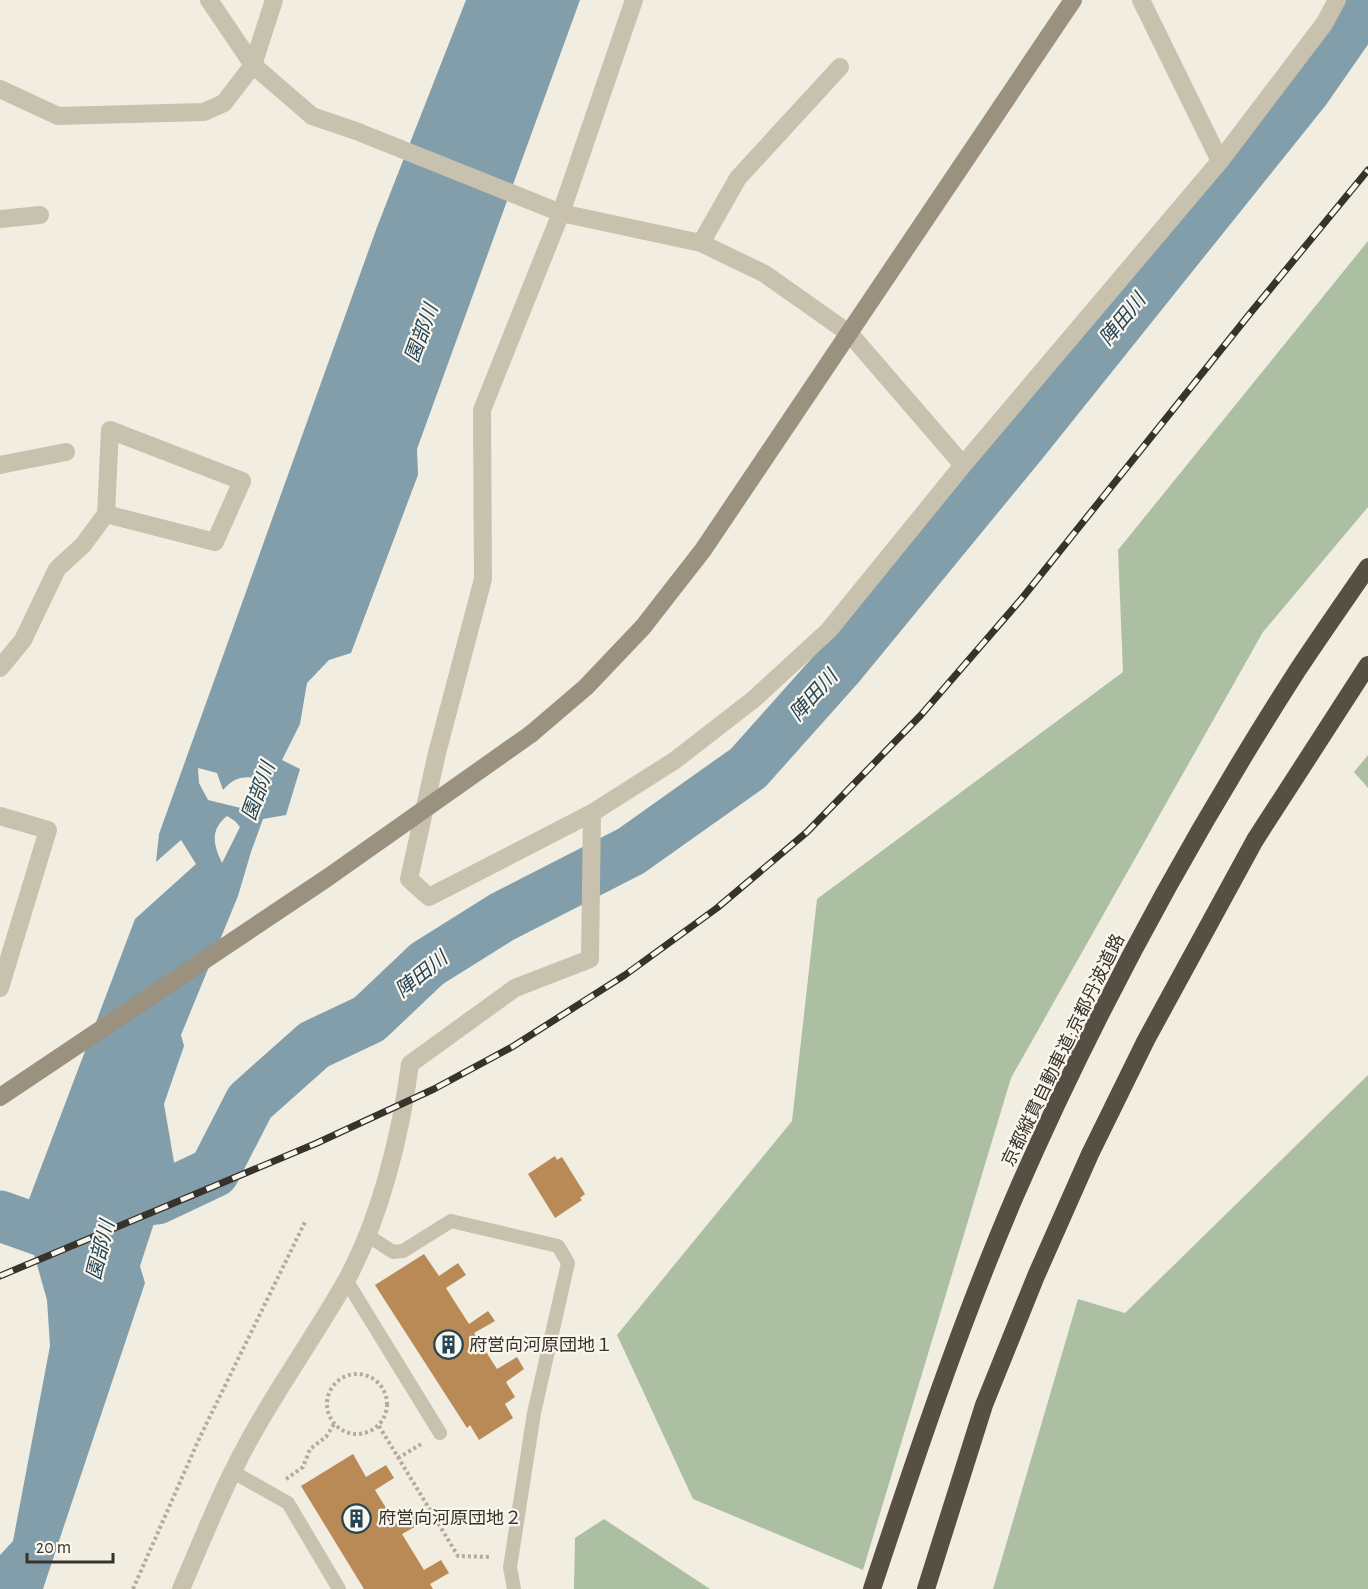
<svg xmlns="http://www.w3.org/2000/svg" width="1368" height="1589" font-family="'Alegreya Sans','Noto Sans JP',sans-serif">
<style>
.green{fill:#adbfa2}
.water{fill:#839eab;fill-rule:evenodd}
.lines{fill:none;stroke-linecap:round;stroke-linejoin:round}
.river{stroke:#839eab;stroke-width:51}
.building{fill:#b98a56}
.path{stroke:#b4ac98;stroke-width:4;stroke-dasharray:3 3;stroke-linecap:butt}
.lane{stroke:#c8c1ae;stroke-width:14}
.street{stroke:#c8c1ae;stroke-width:18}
.secondary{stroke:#9b917f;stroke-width:18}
.highway{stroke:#574f43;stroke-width:18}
.rail-casing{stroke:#37322b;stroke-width:7}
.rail{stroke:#f9f6ed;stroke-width:4.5;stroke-dasharray:14;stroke-linecap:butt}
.secondary-bridge{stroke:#9b917f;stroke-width:18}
.labels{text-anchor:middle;stroke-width:4.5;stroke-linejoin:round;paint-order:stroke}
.street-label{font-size:18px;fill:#37322b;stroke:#f9f6ed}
.poi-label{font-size:18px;fill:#37322b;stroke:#f9f6ed;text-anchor:start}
.water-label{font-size:20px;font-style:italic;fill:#254455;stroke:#f9f6ed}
</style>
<rect width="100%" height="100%" fill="#f1eee1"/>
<g class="green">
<polygon points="1368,241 1368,507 1263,632 1011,1078 863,1570 693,1499 617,1335 792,1121 817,899 1123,672 1118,550"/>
<polygon points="1368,755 1368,788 1354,772"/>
<polygon points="1368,1075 1368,1589 993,1589 1078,1299 1125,1313"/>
<polygon points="604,1519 710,1589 574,1589 575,1538"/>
</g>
<path class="water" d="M466,0H580L417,449L418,475L351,653L329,660L307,683L300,724L282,760L300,769L286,815L263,819L251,852L238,896L181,1035L184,1046L164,1104L174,1162L140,1266L145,1283L43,1589H0V1555L13,1541L50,1346L47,1300L23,1215L135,919L196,864L181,840L156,862L159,834L377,227ZM198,768L217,773L223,790C234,778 241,776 257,778L254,794L245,809L208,800L199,783ZM227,816L235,821L240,827L222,863C213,844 210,830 227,816Z"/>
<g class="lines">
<g class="river">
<polyline points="111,1204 157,1199 214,1172 250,1102 314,1045 369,1019 427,964 502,917 631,851 748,768 839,666 1023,442 1306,89 1368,0"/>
<polyline points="0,1216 51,1234 75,1270"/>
</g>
</g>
<g class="building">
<polygon points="555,1156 557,1160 562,1157 585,1194 580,1198 582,1200 555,1218 528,1174"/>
<polygon points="424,1254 439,1276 458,1263 466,1275 446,1288 469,1324 488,1311 495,1321 474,1333 497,1369 517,1357 524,1369 506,1382 515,1397 505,1404 513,1418 479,1440 470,1425 467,1428 375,1285"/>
<polygon points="353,1454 366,1477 386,1465 394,1478 375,1490 396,1524 414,1513 420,1524 402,1534 424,1570 441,1560 449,1573 430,1584 433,1589 364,1589 301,1486"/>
</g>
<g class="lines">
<g class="path">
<circle cx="357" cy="1404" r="30"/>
<polyline points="379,1426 458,1556 490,1557"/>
<polyline points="398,1458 423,1443"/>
<polyline points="286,1479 303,1467 310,1449 326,1437 334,1424"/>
<polyline points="133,1589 199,1439 306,1220"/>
</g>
<g class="lane">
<polyline points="367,1235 393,1252 403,1251 451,1221 558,1246 568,1263 534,1413 510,1567 514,1589"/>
<polyline points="346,1280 440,1433"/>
<polyline points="233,1472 288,1503 339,1589"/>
</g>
<g class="street">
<polyline points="209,0 253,65 312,116 356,131 561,213 701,243 765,274 850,334 963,465"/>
<polyline points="634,0 561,213 482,410 483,579 437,753 409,879 429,897 592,813 674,761 754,699 829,630 963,465 1220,161 1324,24 1337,0"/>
<polyline points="1141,0 1220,161"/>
<polyline points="0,89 58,116 204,112 224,103 253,65 274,0"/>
<polyline points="0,219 40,215"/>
<polyline points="701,243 738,178 840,67"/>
<polyline points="0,465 66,452"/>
<polyline points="0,668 23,640 57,569 83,545 106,514 110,430 242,481 215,542 106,514"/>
<polyline points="0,816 48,830 0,988"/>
<path d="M181,1589C202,1541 221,1491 247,1444C277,1388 315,1336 346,1281C380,1219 401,1134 410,1064L515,988L590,959L592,813"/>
</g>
<polyline class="secondary" points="531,734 586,687 643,627 703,550 1073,0"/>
<g class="highway">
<path d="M872,1589C916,1456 960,1324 1015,1196C1094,1014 1190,838 1297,671C1320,636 1344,602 1368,567"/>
<polyline points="926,1589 984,1405 1036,1276 1090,1154 1146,1040 1255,840 1368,665"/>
</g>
<defs>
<polyline id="rail" points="0,1276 317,1143 434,1089 512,1047 625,975 717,908 807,832 921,715 1023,597 1252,311 1368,170"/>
</defs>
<use href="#rail" class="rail-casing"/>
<use href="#rail" class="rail"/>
<polyline class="secondary-bridge" points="0,1097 327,878 531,734"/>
</g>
<defs>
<symbol id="building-ring" viewBox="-11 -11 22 22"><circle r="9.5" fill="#f9f6ed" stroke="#254455" stroke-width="1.5"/><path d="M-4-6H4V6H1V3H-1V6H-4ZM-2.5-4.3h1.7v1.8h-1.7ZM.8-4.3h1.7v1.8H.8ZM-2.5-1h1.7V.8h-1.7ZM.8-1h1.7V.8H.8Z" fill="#254455"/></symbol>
</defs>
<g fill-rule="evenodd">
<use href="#building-ring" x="432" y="1328" width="33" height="33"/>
<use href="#building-ring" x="340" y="1502" width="33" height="33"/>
</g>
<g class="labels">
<g class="street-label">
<text transform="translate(1063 1050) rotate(-64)" y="6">京都縦貫自動車道;京都丹波道路</text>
</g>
<g class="poi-label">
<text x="469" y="1351">府営向河原団地１</text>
<text x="378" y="1524">府営向河原団地２</text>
</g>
<g class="water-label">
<text transform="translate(1122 319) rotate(-51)" y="7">陣田川</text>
<text transform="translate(421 333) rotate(-70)" y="7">園部川</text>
<text transform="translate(813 695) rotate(-48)" y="7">陣田川</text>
<text transform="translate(258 791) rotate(-70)" y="7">園部川</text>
<text transform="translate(421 974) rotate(-39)" y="7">陣田川</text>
<text transform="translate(100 1250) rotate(-76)" y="7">園部川</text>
</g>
</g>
<path d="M27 1553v9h86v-9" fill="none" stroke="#37322b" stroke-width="3"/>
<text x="36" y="1553" font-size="18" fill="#37322b" stroke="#f9f6ed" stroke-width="4.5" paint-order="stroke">20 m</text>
</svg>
